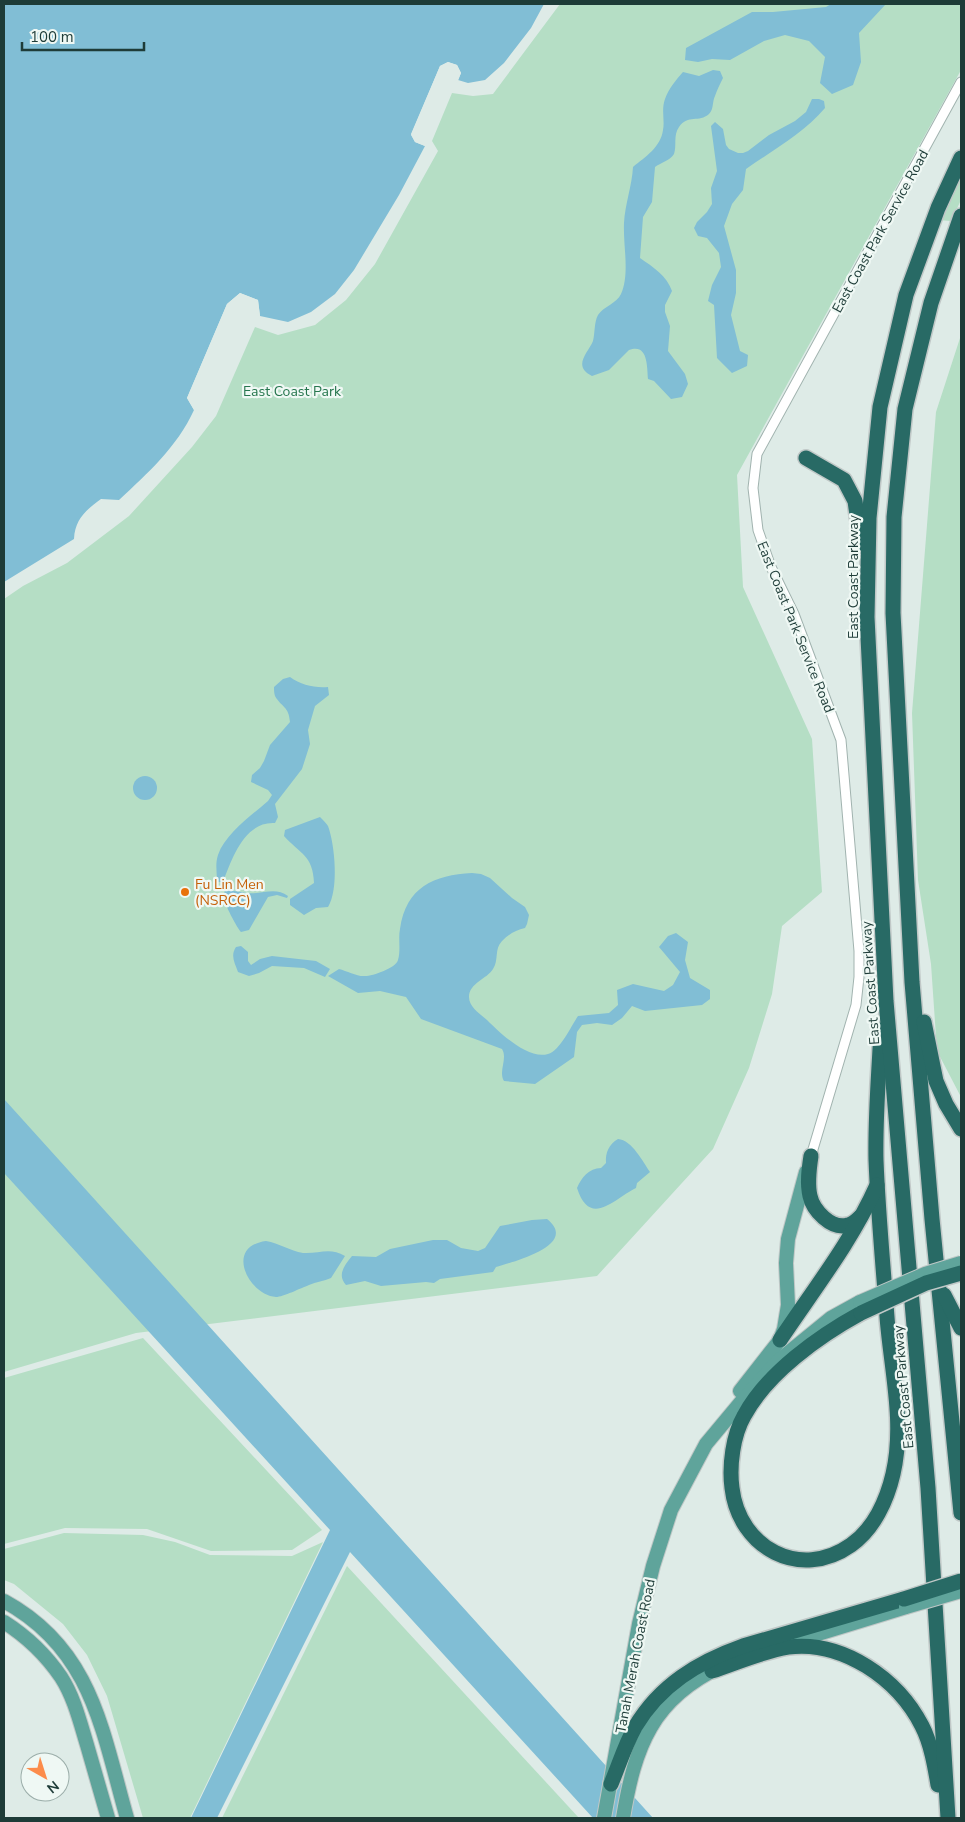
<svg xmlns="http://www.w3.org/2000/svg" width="965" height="1822" font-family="'Nunito Sans',sans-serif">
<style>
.green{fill:#b5dec5}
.water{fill:#81bed5}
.pier{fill:#deebe7}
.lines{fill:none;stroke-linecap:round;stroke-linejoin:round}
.minor-casing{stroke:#a1b3af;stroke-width:11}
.primary-casing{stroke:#c0c8c7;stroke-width:16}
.motorway-casing{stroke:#c0c8c7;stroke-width:18}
.minor{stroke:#fff;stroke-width:9}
.primary{stroke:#5fa49b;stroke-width:14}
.motorway{stroke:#286a65;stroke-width:15}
.primary-bridge-casing{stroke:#c0c8c7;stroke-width:16;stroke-linecap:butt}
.motorway-bridge-casing{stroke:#c0c8c7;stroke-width:18;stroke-linecap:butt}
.primary-bridge{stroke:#5fa49b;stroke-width:14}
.motorway-bridge{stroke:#286a65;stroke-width:15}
.food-dot{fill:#e8710a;stroke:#eff8f4;stroke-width:2}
.labels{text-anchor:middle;stroke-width:4.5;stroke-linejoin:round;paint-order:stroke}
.street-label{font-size:14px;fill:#1e3c38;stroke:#eff8f4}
.park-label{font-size:14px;fill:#26764e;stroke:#eff8f4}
.food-label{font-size:14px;fill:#c56008;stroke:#eff8f4;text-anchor:start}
</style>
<rect width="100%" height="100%" fill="#deebe7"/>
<g class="green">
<polygon points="560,4 961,4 961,70 737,475 743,587 812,739 822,892 782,926 772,994 749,1068 713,1149 597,1276 136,1333 4,1372 4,599 23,586 67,563 129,516 192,447 216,416 255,327 278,335 315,325 346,300 375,264 438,151 432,141 452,93 473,96 493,94"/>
<polygon points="961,172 961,200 951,221 937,220"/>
<polygon points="961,335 961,1097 937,1051 931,964 918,880 912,713 936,412"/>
<polygon points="143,1338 322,1530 292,1550 211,1551 147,1529 65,1528 4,1544 4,1378"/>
<polygon points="64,1533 143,1535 175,1542 210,1555 292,1556 323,1542 190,1818 143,1818 107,1696 87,1655 63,1624 14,1584 4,1580 4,1549"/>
<polygon points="347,1566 579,1818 222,1818"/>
</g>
<g class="water">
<path d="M4,4H544L531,28L504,63L485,80L468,83L458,80L461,73L457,65L448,62L440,66L411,134L415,142L425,146L399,195L354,270L335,294L311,312L288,322L260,316L258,300L240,293L227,304L187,398L194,410C177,447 148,473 119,500L101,499C86,510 75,519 74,539L4,582Z"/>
<polygon points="831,4 886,4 859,33 861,62 853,85 832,94 820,83 825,57 809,41 785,35 764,41 730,60 712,59 698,62 685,60 686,48 752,12 773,12 826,7"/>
<path d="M713,70L720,71L723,78C720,84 717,90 715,96C712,102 714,109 709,114C699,123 688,114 679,127C673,135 677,146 674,154C671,160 660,163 655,167L652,202L643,217L640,258C653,267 667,276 672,291L665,305V312L670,326L668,351L685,374L688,384L682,397L671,399L654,381L648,379C647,366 648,343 629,350L609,370L592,376C572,366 588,353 593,341C595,333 594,322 598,315C603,307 617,303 621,294C630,274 623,246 624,223C625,204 632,186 633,167C645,157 661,147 663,130C665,120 661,110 665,99C669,88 676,80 683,72L699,76Z"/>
<path d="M812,99H819L824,101L825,108C804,133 773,150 746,169L743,190L732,204L724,226L736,270V293L731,315L740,351L748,355L747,366L732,373L717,358L714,305L708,301L712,285L721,267L719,253L707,238L698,236L694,228L697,222L707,212L712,204L711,188L717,171L711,126L715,122L723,129L726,145L729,149L738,153H743L748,151L769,135L795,121L806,112Z"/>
<path d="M290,677C301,685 314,688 328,687L329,695L315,706L308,730L310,744L302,769L275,804L278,817L275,823C245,821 232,858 223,882H217C217,873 215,864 218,855C225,834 252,815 268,801L272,795L268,790L251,782L252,775L260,768L264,761L270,745L290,722C289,706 281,707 275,696C274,693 274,690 274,687L283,679Z"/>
<circle cx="145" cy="788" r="12"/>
<path d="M320,817C323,820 326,823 328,826C335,845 339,890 328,907L316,908L304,915L290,905V899L314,883C313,855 300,854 284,836L285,830Z"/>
<path d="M472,873L481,874L490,878L512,898L525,907L529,915L527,924L525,928C516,930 509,934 502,941C494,949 499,960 493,969C487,979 469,983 469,997C469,1007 480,1014 487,1020C500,1033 528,1060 548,1054C560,1051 571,1026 578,1016L609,1013L618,1005L617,990L633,984L664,991L673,985L680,972L659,947L668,936L676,933L688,942L685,960L690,978L710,990V999L702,1005L645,1011L632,1006L622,1018L612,1025L597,1023L582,1025L577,1032L574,1057L535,1084L504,1081C498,1071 508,1059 502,1049L421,1019L406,997L380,991L358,993L328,976L339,969C347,971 358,977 365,976C373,976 396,968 398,960C401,950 398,938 400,929C406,887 434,875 472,873Z"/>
<path d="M226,890C233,890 239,892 246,893C261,895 275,886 288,896L287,898L277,895L268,897L249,930L241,932C237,928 224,903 224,898C223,893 224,893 226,890Z"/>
<path d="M241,946L248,952V961L251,965L260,959L272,956L316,961L330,969L325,977L304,968L272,966L259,973L249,976L238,972C235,963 230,956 236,947Z"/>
<polygon points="4,1099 653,1818 593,1818 350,1552 217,1818 191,1818 330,1530 4,1173"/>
<path d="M618,1139C632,1140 643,1162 650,1172L637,1183L636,1188C615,1198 590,1229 577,1188C581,1178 589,1168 601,1168L606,1163C605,1153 609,1144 618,1139Z"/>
<path d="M547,1219C580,1245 512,1262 496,1267L493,1272L440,1279L434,1283L426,1282L381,1286L365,1281L346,1285C337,1275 344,1266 352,1256L376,1257L390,1249L433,1240H447L461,1248L478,1251L485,1248L500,1226L532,1220Z"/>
<path d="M266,1241C279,1243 290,1251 303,1253C319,1254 330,1247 345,1256L331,1278C324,1281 316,1282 309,1285C301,1288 283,1297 276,1297C250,1296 223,1247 266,1241Z"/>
</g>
<g class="pier">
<polygon points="448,62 457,65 461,73 457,83 455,80 458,73 455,67 448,65 442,68 414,134 417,140 427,144 425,146 415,142 411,135 440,66"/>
<polygon points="240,293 258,300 260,316 259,318 258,317 256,301 240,296 229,306 190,398 197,411 194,410 187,398 227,304"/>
</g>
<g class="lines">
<defs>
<polyline id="minor" points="811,1156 856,1005 859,977 859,951 841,740 794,614 771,567 758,530 753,488 757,454 961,82"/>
<g id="primary">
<polyline points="740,1391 780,1340 784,1329 788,1305 786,1263 788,1239 806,1172"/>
<path d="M4,1601C92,1649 102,1730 127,1818"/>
<path d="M4,1622C26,1636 46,1655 61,1677C74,1697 80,1722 87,1745C94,1769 101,1794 108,1818"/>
<polyline points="785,1644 906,1607"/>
<polyline points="604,1818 639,1624 653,1566 671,1510 706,1444 741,1402 777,1362 831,1318 860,1302"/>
<path d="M623,1818C635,1746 652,1699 722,1666"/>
</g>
<g id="motorway">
<polyline points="961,216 931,303 905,409 894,517 893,613 912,982 932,1219 961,1513"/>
<polyline points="806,458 844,480 855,501 861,543"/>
<polyline points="924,1022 936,1081 946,1104 961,1129"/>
<path d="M811,1156C809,1169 807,1183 810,1196C813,1210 831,1230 848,1225C853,1224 857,1220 861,1216"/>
<polyline points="944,1295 961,1328"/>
<path d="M861,1313C819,1336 767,1373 744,1416C733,1435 729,1466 732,1488C739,1548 800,1581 851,1545C874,1529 887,1500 893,1474C905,1423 891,1369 887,1317C883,1265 878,1212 876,1160C875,1117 879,1073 881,1030"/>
<path d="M780,1340C814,1289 852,1241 877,1185"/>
<path d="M712,1671C736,1663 764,1651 788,1647C843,1640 898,1679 922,1726C931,1743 935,1767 938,1785"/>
<path d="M611,1784C619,1765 625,1745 635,1727C660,1685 698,1662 743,1646L904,1599"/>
<polyline points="948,1818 928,1488 886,1001 867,617 869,518 880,407 906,295 938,208 961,158"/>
</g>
</defs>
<use href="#minor" class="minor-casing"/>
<use href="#primary" class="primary-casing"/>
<use href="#motorway" class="motorway-casing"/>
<use href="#minor" class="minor"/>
<use href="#primary" class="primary"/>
<use href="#motorway" class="motorway"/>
<defs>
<g id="primary-bridge">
<polyline points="860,1302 925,1274 961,1263"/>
<polyline points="906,1607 961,1591"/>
</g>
<g id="motorway-bridge">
<polyline points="861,1313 926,1283 961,1273"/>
<polyline points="904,1599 961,1581"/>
</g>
</defs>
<use href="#primary-bridge" class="primary-bridge-casing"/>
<use href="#motorway-bridge" class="motorway-bridge-casing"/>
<use href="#primary-bridge" class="primary-bridge"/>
<use href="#motorway-bridge" class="motorway-bridge"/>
</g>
<circle class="food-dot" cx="185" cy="892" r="5"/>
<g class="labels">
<g class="street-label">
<text transform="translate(880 231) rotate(-61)" y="5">East Coast Park Service Road</text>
<text transform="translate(853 577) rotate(-90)" y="5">East Coast Parkway</text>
<text transform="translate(796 627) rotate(68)" y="5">East Coast Park Service Road</text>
<text transform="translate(870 983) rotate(-94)" y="5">East Coast Parkway</text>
<text transform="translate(903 1387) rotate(-95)" y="5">East Coast Parkway</text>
<text transform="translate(635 1656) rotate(-79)" y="5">Tanah Merah Coast Road</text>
</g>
<g class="park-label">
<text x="292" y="396">East Coast Park</text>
</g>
<g class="food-label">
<text x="195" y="889">Fu Lin Men<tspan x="195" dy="16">(NSRCC)</tspan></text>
</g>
</g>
<rect width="965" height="1822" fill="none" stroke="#1e3c38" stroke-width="10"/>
<g transform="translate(45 1777) rotate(141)"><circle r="24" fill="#eff8f4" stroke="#9bada9"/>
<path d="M0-4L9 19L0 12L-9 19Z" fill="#fc8c4b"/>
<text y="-8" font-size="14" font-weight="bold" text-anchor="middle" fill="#1e3c38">N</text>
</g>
<path d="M22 42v8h122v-8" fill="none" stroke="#1e3c38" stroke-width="2.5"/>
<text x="30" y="42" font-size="15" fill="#1e3c38" stroke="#eff8f4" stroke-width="4" paint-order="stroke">100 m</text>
</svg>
